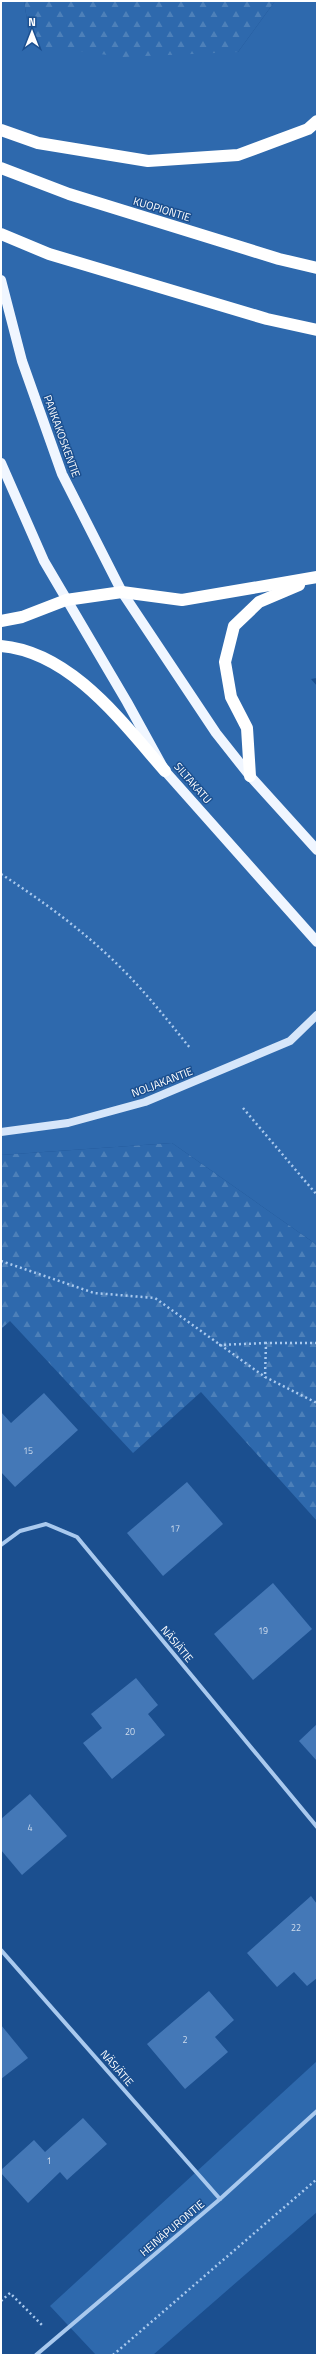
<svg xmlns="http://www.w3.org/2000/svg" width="318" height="2356" font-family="'Titillium Web',sans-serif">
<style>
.green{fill:#2e69ad}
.forest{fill:url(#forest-firs)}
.building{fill:#4478b7}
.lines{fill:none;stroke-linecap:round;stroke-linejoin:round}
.path{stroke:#a9c9ee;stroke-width:2.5;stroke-dasharray:2 3;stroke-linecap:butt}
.street{stroke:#a9c9ee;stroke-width:4}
.secondary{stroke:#d6e6fa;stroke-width:8}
.primary{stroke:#f0f6ff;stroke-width:10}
.highway{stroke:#fff;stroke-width:12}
.labels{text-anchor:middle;stroke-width:3;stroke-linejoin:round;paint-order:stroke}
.number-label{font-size:9px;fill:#d0dded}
.street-label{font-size:11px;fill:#fff;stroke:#1b4f8f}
</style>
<defs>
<pattern id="forest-firs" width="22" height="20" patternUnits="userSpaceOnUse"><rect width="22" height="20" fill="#2e69ad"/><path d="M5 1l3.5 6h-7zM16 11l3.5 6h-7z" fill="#4d80b9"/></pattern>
</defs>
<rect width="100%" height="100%" fill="#1b4f8f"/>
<g class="green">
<polygon points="1,1 24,1 31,45 238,52 275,1 317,1 317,678 311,679 317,686 317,1245 172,1143 1,1155"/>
<polygon points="317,2061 317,2212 153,2355 96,2355 50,2306"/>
</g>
<g class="forest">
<polygon points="24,1 275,1 238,52 123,57 31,45"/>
<polygon points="172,1143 317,1245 317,1521 201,1392 133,1453 10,1321 1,1329 1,1155"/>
</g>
<g class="building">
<polygon points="44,1393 78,1430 15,1487 1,1472 1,1412 11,1423"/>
<polygon points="187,1482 223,1524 163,1576 127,1533"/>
<polygon points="273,1583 312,1629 253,1680 214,1634"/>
<polygon points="136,1678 158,1705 148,1714 165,1735 112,1779 83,1743 102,1728 91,1714"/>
<polygon points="317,1724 317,1761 299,1741"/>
<polygon points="30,1794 67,1836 22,1875 1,1850 1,1819"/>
<polygon points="311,1896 317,1904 317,1978 307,1986 294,1972 277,1987 247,1953"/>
<polygon points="209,1991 234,2020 215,2037 228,2052 185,2089 147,2044"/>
<polygon points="1,2025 28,2058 1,2079"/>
<polygon points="83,2118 107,2144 67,2180 60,2172 28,2203 1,2173 1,2170 34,2140 45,2152"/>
</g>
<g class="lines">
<g class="path">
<path d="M1,874C52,907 101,944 141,989C158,1008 174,1028 190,1048"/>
<polyline points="243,1108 317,1195"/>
<polyline points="1,1261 94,1293 155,1298 265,1377"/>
<polyline points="317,1343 266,1343 265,1377 317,1403"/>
<polyline points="219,1345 266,1343"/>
<polyline points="1,2301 10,2293 42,2325"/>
<polyline points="113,2355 317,2179"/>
</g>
<g class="street">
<polyline points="1,1545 20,1531 46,1524 77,1537 317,1827"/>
<polyline points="1,1950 220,2199"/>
<polyline points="36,2355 220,2199 317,2111"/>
</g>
<polyline class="secondary" points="1,1132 68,1123 145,1102 290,1041 317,1015"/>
<g class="primary">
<polyline points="1,280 22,361 62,474 122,592 216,733 250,776 317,850"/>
<polyline points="1,463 44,561 127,702 165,771 317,942"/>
</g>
<g class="highway">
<polyline points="1,130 38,143 148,161 238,155 308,129 317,121"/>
<polyline points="1,168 69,194 279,259 317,268"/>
<polyline points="1,234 49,254 267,319 317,330"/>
<polyline points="1,621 22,617 66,600 122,592 182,600 317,577"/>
<path d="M1,646C71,652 122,722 165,771"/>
<polyline points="250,776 247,728 231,697 225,662 234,626 259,602 299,585"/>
</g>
</g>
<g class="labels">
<g class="number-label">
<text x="28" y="1454">15</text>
<text x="175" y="1532">17</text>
<text x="263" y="1634">19</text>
<text x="130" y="1735">20</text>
<text x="30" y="1831">4</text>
<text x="296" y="1931">22</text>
<text x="185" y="2043">2</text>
<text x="49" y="2164">1</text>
</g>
<g class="street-label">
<text transform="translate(162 209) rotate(17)" y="4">KUOPIONTIE</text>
<text transform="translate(62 436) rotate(70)" y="4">PANKAKOSKENTIE</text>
<text transform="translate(193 783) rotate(49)" y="4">SILTAKATU</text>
<text transform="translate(162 1082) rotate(-21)" y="4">NOLJAKANTIE</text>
<text transform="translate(177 1644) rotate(50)" y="4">NÄSIÄTIE</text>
<text transform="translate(117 2068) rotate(49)" y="4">NÄSIÄTIE</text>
<text transform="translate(172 2228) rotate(-40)" y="4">HEINÄPURONTIE</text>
</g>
</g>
<rect width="318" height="2356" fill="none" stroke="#ffffff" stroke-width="4"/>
<g transform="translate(32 32)" stroke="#1b4f8f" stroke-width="3" paint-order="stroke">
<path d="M0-3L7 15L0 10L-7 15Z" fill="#ffffff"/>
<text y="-6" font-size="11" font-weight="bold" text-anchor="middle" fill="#ffffff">N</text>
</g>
</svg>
